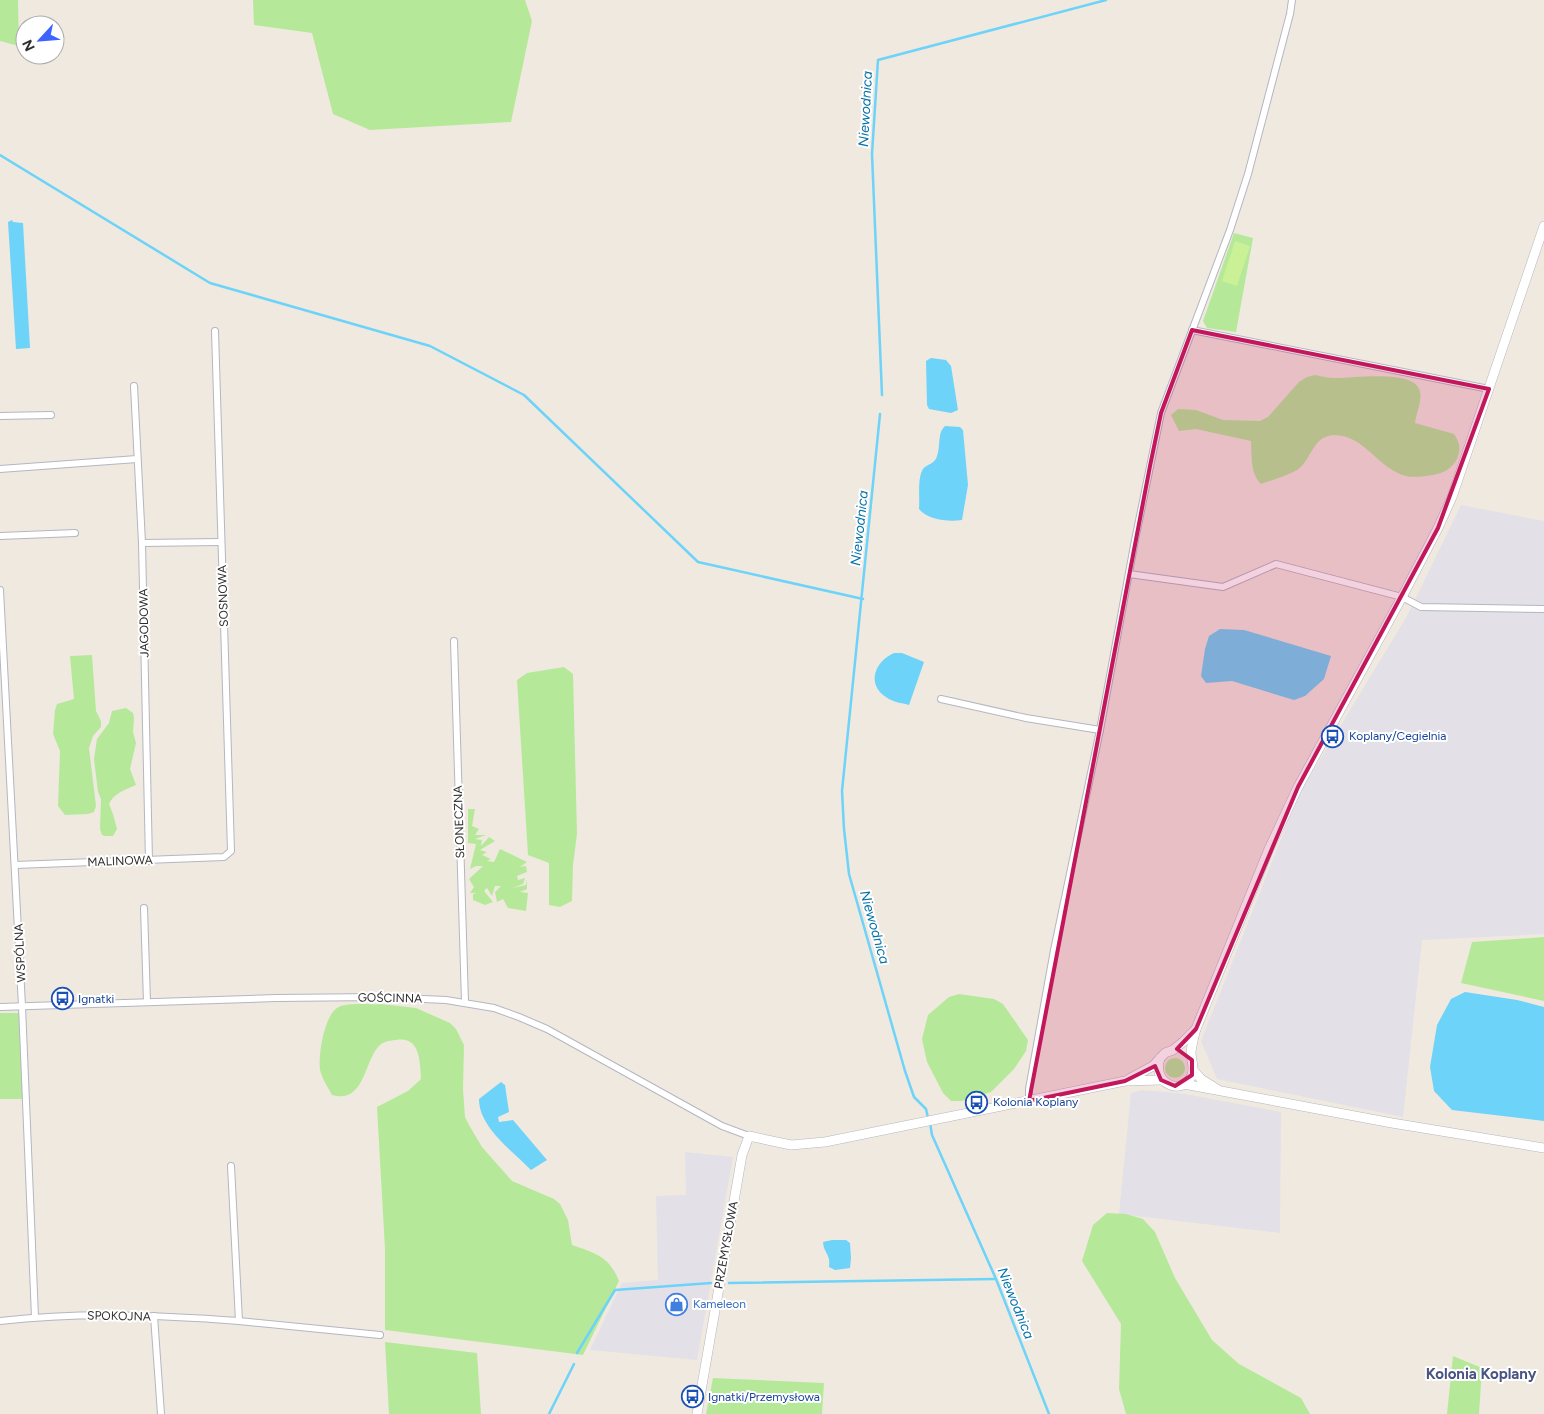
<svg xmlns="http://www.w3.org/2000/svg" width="1544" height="1414" font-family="Figtree,sans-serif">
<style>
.industrial{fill:#e3e0e8}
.green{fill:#b5e999}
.pitch{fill:#caf195}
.water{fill:#6dd3f8}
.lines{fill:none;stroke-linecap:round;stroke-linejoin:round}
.stream{stroke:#6dd3f8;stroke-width:2.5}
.street-casing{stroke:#b4b6c2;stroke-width:8}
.secondary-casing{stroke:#b4b6c2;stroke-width:10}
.street{stroke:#fff;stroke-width:6}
.secondary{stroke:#fff;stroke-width:9}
.marked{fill:#c2185b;fill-opacity:0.2;stroke:#c2185b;stroke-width:4;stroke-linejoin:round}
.labels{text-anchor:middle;stroke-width:4;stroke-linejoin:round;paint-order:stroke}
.street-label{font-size:12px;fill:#2e2e2e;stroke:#fff}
.transit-label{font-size:12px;fill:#164399;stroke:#fff;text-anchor:start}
.shop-label{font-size:12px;fill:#366cbe;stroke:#fff;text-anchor:start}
.water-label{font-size:14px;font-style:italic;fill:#0473ac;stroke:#fff}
.quarter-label{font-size:15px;font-weight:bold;fill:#4a5483;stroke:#fff}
</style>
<rect width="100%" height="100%" fill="#f0e9e0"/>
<g class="industrial">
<polygon points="1461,505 1544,521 1544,934 1422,940 1403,1117 1217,1079 1201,1041 1298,796 1407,616"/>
<polygon points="1142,1090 1185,1094 1281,1112 1280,1233 1119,1214 1131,1093"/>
<polygon points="685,1152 733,1157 697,1360 590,1350 622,1283 658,1280 656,1196 686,1195"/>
</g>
<g class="green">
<polygon points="0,0 18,0 19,46 0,41"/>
<polygon points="253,0 525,0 532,21 511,122 370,130 333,114 312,33 254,25"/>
<polygon points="1234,233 1253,238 1236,332 1207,328 1203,321"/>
<path d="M1315,375C1321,376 1328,378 1334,378C1351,379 1416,368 1420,392C1422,401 1416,414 1415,423L1454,434C1460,443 1461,449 1457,459C1452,468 1444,473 1433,475C1425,476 1414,478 1406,476C1378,469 1365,435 1334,435C1312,436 1312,460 1297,470C1286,476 1273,480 1261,484C1250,473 1252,457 1251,441L1196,429L1179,431L1171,415L1178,409L1196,410L1223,420L1260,421L1268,417L1299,382L1307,377Z"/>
<polygon points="92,655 96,711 101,721 101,727 93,736 89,748 96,806 94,812 88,814 65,815 58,806 60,751 53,734 55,710 57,704 74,699 70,656"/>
<polygon points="564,667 573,674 577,834 573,865 572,901 560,907 549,905 549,863 528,855 517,680 527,673"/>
<path d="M126,708L133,713L134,718L133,732L136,743L130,769L136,785C125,790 114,793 109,804L113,814L117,829L113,836H105L102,835L100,829L101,799L98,792L94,759L97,739L109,723L112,711Z"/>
<polygon points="468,809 475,809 472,826 479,829 475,835 486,835 475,839 482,840 481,846 489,837 495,841 480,850 487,852 482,855 491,859 487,861 494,862 500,849 527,862 520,867 526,866 527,872 517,876 518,880 525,878 523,884 513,888 526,885 527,879 527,889 520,892 528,893 526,911 508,908 503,899 497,902 495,892 501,886 495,886 492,896 487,888 484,891 493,902 485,905 473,900 473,894 477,893 470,893 474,887 469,879 483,866 476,866 470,869 476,844 468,843"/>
<polygon points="1544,937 1544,1001 1461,983 1472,942"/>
<polygon points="959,994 994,999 1003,1004 1028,1040 1026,1051 1014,1069 991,1092 962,1101 951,1101 943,1093 927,1062 922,1039 928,1015 949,997"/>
<path d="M380,1004L416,1008L450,1023L456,1029L464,1045L463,1089L465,1117L469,1125L482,1147L512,1181L554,1199L560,1204L568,1220L572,1245C595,1253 609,1256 619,1281L583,1355L385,1330V1249L377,1107L408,1091L421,1079C420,1061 420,1036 396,1040C389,1041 383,1041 378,1047C364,1063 364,1104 332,1095C328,1087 322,1079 320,1070C318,1055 324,1017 337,1008C346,1002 369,1005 380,1004Z"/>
<polygon points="0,1013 20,1013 23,1099 0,1099"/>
<circle cx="1175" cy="1068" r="10"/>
<polygon points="1107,1213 1126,1214 1143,1219 1155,1232 1175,1278 1212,1340 1239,1364 1301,1398 1310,1414 1126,1414 1119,1389 1121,1324 1082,1261 1093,1225"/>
<polygon points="385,1342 477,1353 481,1414 389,1414"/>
<polygon points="1453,1356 1482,1368 1479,1414 1447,1414"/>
<polygon points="713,1378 824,1383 822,1414 706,1414"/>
</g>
<polygon class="pitch" points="1235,241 1250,246 1237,286 1222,281"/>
<g class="water">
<polygon points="12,220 13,222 23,223 30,348 16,349 8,222"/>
<polygon points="931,358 946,360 951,366 958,410 951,413 929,409 927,405 926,361"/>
<path d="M945,426L960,427L963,430L968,485L962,520C948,522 928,520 919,509C920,497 917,479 923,469C927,464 935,464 937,456C941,446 937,433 945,426Z"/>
<polygon points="1220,629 1244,630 1331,656 1324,679 1305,696 1294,700 1232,681 1206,683 1201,676 1205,649 1209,636"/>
<path d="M894,653H902L924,662L909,705C902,703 892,702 886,697C866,684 875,661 894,653Z"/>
<polygon points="1465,992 1517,1000 1544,1007 1544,1121 1452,1110 1434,1091 1430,1067 1437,1025 1451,999"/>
<path d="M501,1082L505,1085L509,1112L498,1117L499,1122L513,1120L547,1160L531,1170C513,1151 479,1128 479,1099Z"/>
<path d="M832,1240H846L850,1243L851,1258L850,1268L835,1270L829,1267C831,1254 824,1254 823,1242Z"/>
</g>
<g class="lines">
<g class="stream">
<polyline points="0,155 210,283 430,346 524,395 698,562 863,599"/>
<polyline points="882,395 872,154 878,60 1106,0"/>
<polyline points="880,414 842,791 844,829 849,874 905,1071 914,1097 926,1109 928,1118"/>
<polyline points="930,1123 932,1135 996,1279 1049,1414"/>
<polyline points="729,1283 995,1279"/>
<polyline points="577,1353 615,1290 711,1283"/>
<polyline points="549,1414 574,1364"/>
</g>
<defs>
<g id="street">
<polyline points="1192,330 1489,389"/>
<polyline points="134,386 142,543 149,861"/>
<polyline points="0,416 51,415"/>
<polyline points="0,469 137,459"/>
<polyline points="0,536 75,533"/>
<polyline points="142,543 221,542"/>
<polyline points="1129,574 1223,587 1276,564 1402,597 1421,607 1544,609"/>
<polyline points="0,590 22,1006 35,1317"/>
<polyline points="454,641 465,1002"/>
<polyline points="941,699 1026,718 1100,730"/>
<polyline points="15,865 224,857 231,851 215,331"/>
<polyline points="144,908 147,1002"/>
<polyline points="0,1007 276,998 379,997 446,1000 494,1008 519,1017 547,1029 722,1126 749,1136"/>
<polyline points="1029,1101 1029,1089 1054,950 1100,730 1135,540 1161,413 1230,230 1248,174 1290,14 1292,0"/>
<polyline points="154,1316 161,1414"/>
<path d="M0,1321C79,1312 159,1315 239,1321L231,1166"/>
<polyline points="239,1321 380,1335"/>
</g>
<g id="secondary">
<path d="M1160,1058C1151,1084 1183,1097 1192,1075C1195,1068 1191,1060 1191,1052C1192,1044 1194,1036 1196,1029L1269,849L1298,787L1402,597L1438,528L1452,497L1544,226"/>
<polyline points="1193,1070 1201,1079 1217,1089"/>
<polyline points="1129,1079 1153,1066 1165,1053 1173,1050 1183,1042 1196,1029"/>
<polyline points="1184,1084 1392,1123 1544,1148"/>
<polyline points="697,1414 742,1155 749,1136 791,1145 825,1142 1125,1081 1161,1080"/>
</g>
</defs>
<use href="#street" class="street-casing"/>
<use href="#secondary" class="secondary-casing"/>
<use href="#street" class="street"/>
<use href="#secondary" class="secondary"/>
</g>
<path class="marked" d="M1192,330L1489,389L1438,528L1298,787L1196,1029L1177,1049L1192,1060V1075L1175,1086L1161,1080L1155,1066L1125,1081L1029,1101L1150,466L1161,413Z"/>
<defs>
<symbol id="bus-ring" viewBox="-11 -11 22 22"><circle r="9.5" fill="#fff" stroke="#1a4fb4" stroke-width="1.5"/><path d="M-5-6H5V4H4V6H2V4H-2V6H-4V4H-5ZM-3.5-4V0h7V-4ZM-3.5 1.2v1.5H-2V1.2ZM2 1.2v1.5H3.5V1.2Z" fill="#1a4fb4"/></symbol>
<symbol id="shop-ring" viewBox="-11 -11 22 22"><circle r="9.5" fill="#fff" stroke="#3f7fe0" stroke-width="1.5"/><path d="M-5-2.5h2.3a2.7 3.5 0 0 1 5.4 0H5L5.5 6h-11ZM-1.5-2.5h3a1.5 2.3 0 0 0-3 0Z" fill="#3f7fe0"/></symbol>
</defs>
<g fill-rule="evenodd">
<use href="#bus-ring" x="1320" y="724" width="25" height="25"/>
<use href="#bus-ring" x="50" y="986" width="25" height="25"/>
<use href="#bus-ring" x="964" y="1090" width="25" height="25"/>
<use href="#shop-ring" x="664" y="1292" width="25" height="25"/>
<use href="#bus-ring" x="680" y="1384" width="25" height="25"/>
</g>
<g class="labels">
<g class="street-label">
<text transform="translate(223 596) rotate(-92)" y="4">SOSNOWA</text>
<text transform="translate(144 623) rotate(-91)" y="4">JAGODOWA</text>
<text transform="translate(459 822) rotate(-92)" y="4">SŁONECZNA</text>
<text transform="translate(120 861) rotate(-2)" y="4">MALINOWA</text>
<text transform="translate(20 953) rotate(-93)" y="4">WSPÓLNA</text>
<text transform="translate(390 998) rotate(1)" y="4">GOŚCINNA</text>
<text transform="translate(726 1245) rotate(-80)" y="4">PRZEMYSŁOWA</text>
<text transform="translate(119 1316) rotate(1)" y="4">SPOKOJNA</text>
</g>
<g class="transit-label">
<text x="1349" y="740">Koplany/Cegielnia</text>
<text x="78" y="1003">Ignatki</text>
<text x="993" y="1106">Kolonia Koplany</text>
<text x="708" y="1401">Ignatki/Przemysłowa</text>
</g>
<g class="shop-label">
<text x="693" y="1308">Kameleon</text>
</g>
<g class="water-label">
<text transform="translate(865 109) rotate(-87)" y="5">Niewodnica</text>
<text transform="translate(859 528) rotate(-84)" y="5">Niewodnica</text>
<text transform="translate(875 927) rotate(74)" y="5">Niewodnica</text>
<text transform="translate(1016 1303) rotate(68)" y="5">Niewodnica</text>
</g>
<g class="quarter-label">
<text x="1481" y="1379">Kolonia Koplany</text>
</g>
</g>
<g transform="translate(40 40) rotate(244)"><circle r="24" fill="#ffffff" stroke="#ababab"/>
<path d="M0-4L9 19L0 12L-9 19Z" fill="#3e63ff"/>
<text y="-8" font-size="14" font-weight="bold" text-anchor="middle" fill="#2e2e2e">N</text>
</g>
</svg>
